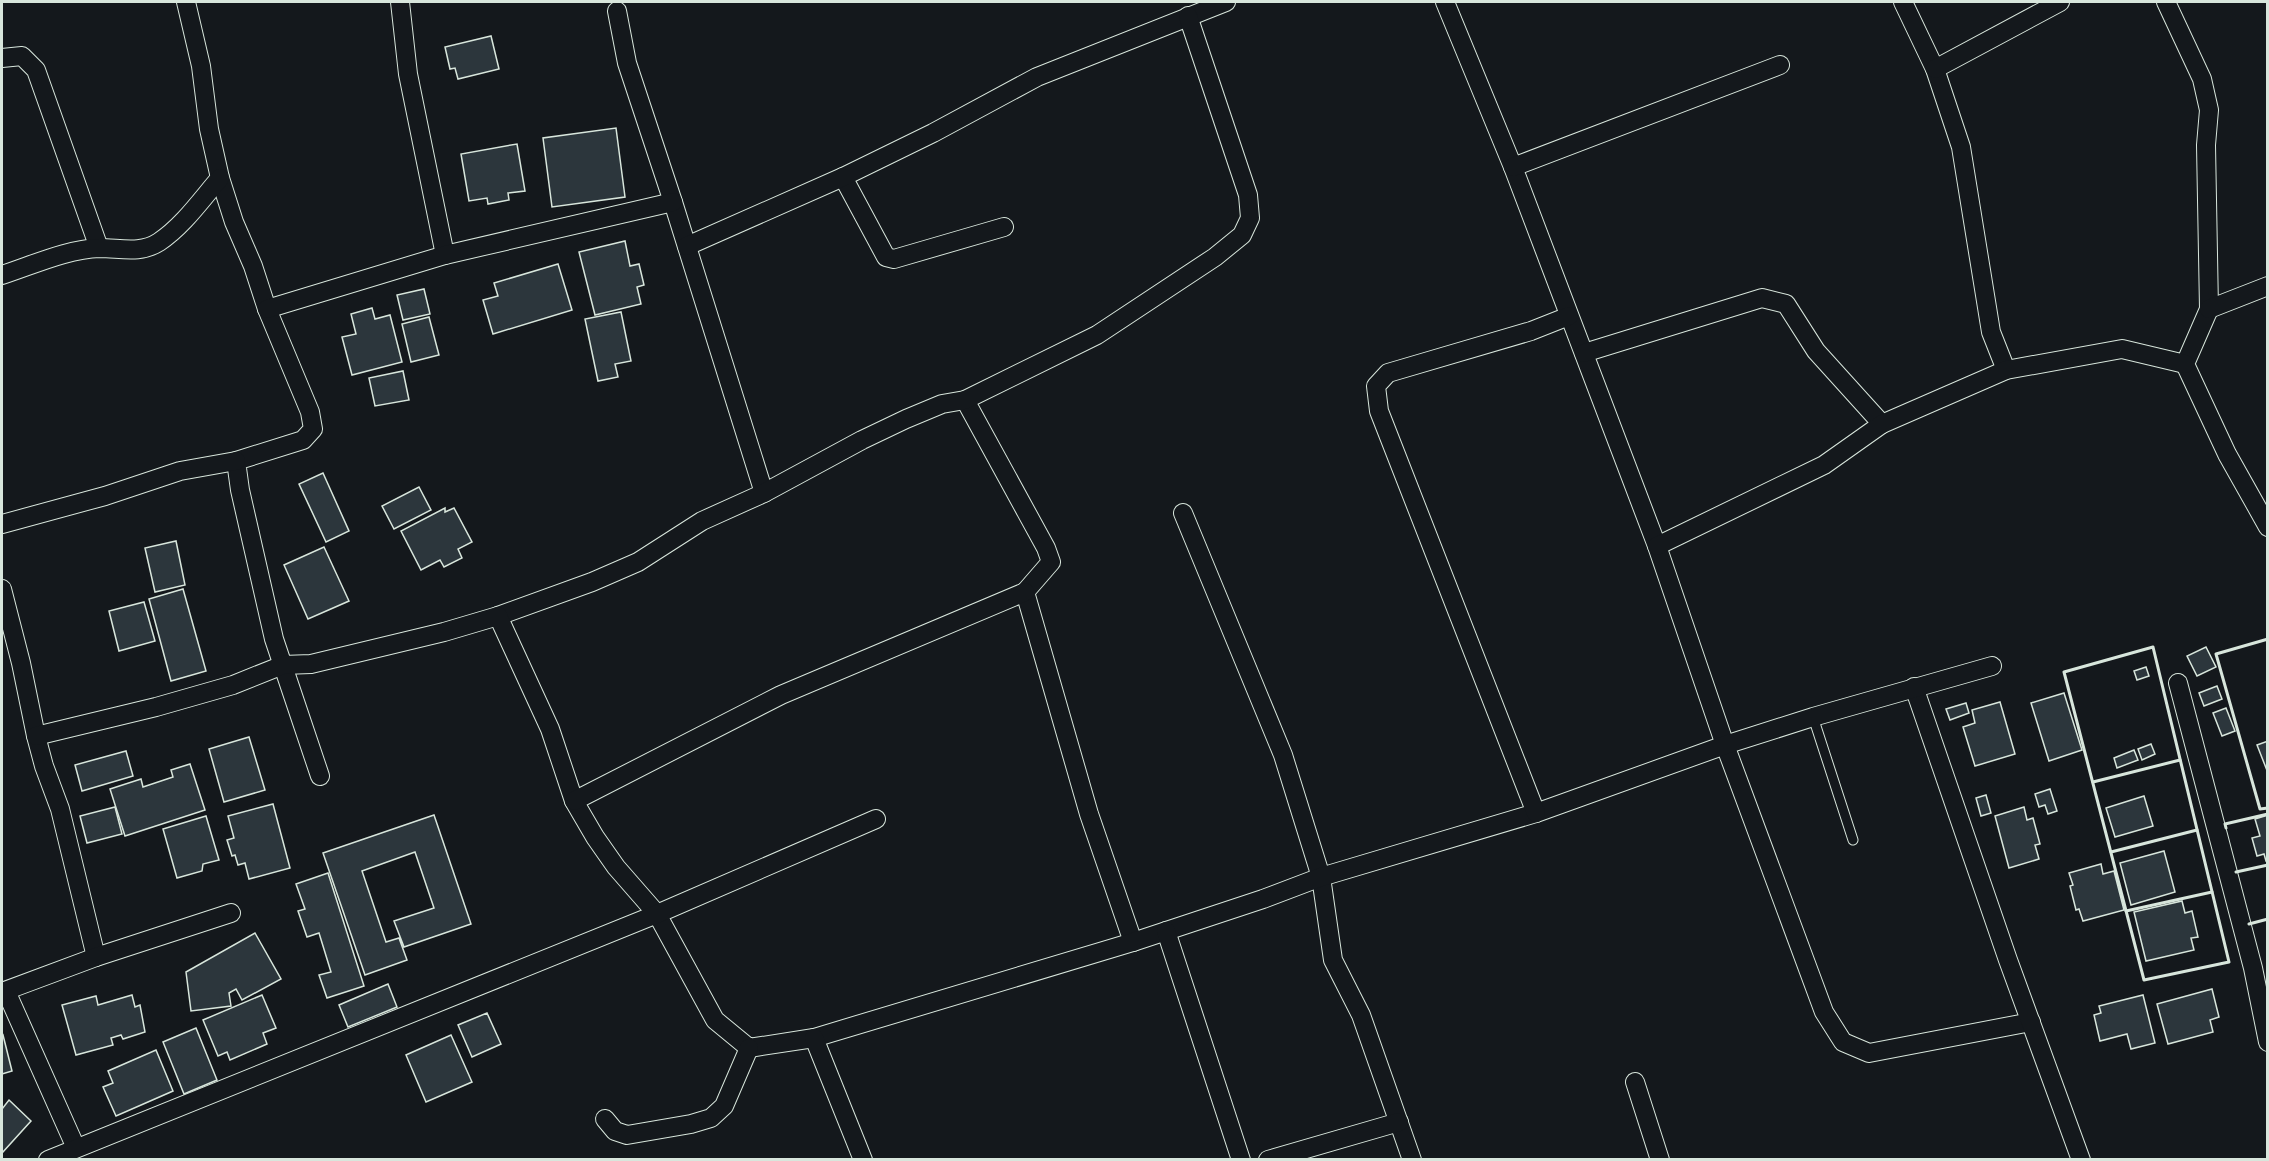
<svg xmlns="http://www.w3.org/2000/svg" width="2269" height="1161" font-family="'Nunito Sans',sans-serif">
<style>
.building{fill:#2c363c;stroke:#d8e6dc;stroke-width:1.5}
.lines{fill:none;stroke-linecap:round;stroke-linejoin:round}
.service-casing{stroke:#d8e6dc;stroke-width:11}
.minor-casing{stroke:#d8e6dc;stroke-width:20}
.service{stroke:#14181c;stroke-width:9}
.minor{stroke:#14181c;stroke-width:18}
.wall{stroke:#d8e6dc;stroke-width:3}
</style>
<rect width="100%" height="100%" fill="#14181c"/>
<g class="building">
<polygon points="491,36 499,69 458,79 455,68 450,69 445,47"/>
<polygon points="616,128 625,197 552,207 543,138"/>
<polygon points="517,144 525,191 508,193 509,200 488,204 487,198 469,201 461,154"/>
<polygon points="625,241 630,266 639,264 644,285 637,287 641,304 595,315 579,252"/>
<polygon points="558,264 572,310 493,334 483,300 498,296 494,283"/>
<polygon points="424,289 430,314 403,320 397,295"/>
<polygon points="372,308 375,319 390,315 402,362 352,375 342,337 356,334 351,314"/>
<polygon points="621,312 631,361 615,364 618,377 598,381 585,319"/>
<polygon points="429,317 439,355 411,362 402,324"/>
<polygon points="403,371 409,400 375,406 369,378"/>
<polygon points="323,473 349,531 326,542 299,484"/>
<polygon points="419,487 431,510 394,529 382,506"/>
<polygon points="445,508 445,512 454,508 472,542 458,549 462,558 444,567 440,560 421,570 401,531"/>
<polygon points="176,541 185,585 155,592 145,548"/>
<polygon points="324,547 349,601 308,619 284,565"/>
<polygon points="183,589 206,671 171,681 149,599"/>
<polygon points="144,602 155,641 119,651 109,611"/>
<polygon points="2206,647 2216,667 2197,676 2187,656"/>
<polygon points="2146,667 2149,676 2137,680 2134,671"/>
<polygon points="2217,686 2222,699 2204,706 2199,693"/>
<polygon points="2064,693 2082,750 2049,761 2031,703"/>
<polygon points="2000,702 2015,754 1975,766 1963,727 1975,723 1972,710"/>
<polygon points="1966,703 1969,713 1950,720 1946,709"/>
<polygon points="2226,708 2235,731 2222,736 2213,713"/>
<polygon points="249,737 265,790 224,802 209,749"/>
<polygon points="2268,741 2268,773 2257,745"/>
<polygon points="2151,744 2155,754 2142,760 2138,749"/>
<polygon points="2134,750 2138,760 2117,768 2114,758"/>
<polygon points="126,751 133,776 82,791 75,765"/>
<polygon points="190,764 205,810 125,836 110,789 141,779 143,787 173,777 171,770"/>
<polygon points="2050,789 2057,811 2048,814 2045,805 2039,807 2035,794"/>
<polygon points="1986,795 1991,813 1981,816 1976,798"/>
<polygon points="2144,796 2153,826 2115,837 2106,808"/>
<polygon points="273,804 290,868 249,879 245,863 238,865 235,855 232,856 227,840 234,838 228,816"/>
<polygon points="115,807 122,834 87,843 80,816"/>
<polygon points="2024,807 2027,820 2033,818 2040,844 2035,845 2039,859 2009,868 1995,816"/>
<polygon points="434,815 471,924 404,947 394,921 434,908 415,852 362,871 386,942 399,938 407,960 365,975 323,853"/>
<polygon points="2268,815 2268,860 2266,861 2264,854 2257,856 2252,838 2260,836 2255,819"/>
<polygon points="206,816 219,860 203,864 202,871 177,878 163,829"/>
<polygon points="2164,851 2175,892 2131,905 2120,863"/>
<polygon points="2101,864 2103,874 2114,871 2124,910 2083,921 2079,909 2076,910 2070,886 2073,885 2069,873"/>
<polygon points="328,873 364,986 327,998 319,975 331,972 319,933 307,937 298,911 305,909 296,884"/>
<polygon points="2182,901 2185,913 2192,911 2198,937 2191,938 2194,950 2146,961 2134,912"/>
<polygon points="255,933 281,979 242,1000 236,989 229,993 231,1006 191,1011 186,972"/>
<polygon points="388,984 397,1007 348,1027 339,1005"/>
<polygon points="2212,989 2219,1017 2210,1020 2213,1032 2168,1044 2157,1004"/>
<polygon points="132,995 135,1007 140,1005 145,1032 123,1039 121,1035 111,1038 113,1045 76,1055 62,1005 96,996 98,1005"/>
<polygon points="262,995 276,1028 263,1033 267,1044 230,1060 227,1052 218,1056 203,1020"/>
<polygon points="2143,995 2155,1043 2131,1049 2127,1034 2100,1041 2094,1015 2101,1013 2099,1006"/>
<polygon points="487,1013 501,1044 472,1057 458,1025"/>
<polygon points="196,1028 217,1080 184,1094 163,1042"/>
<polygon points="3,1035 12,1071 2,1074 2,1036"/>
<polygon points="451,1035 472,1082 426,1102 406,1055"/>
<polygon points="156,1050 173,1091 116,1116 103,1087 113,1083 108,1071"/>
<polygon points="9,1100 31,1121 2,1153 2,1109"/>
</g>
<g class="lines">
<defs>
<polyline id="service" points="1813,717 1853,840"/>
<g id="minor">
<polyline points="186,2 201,66 209,129 220,178 234,222 253,266 267,309 310,412 313,429 303,440 236,461 240,490 274,639 320,776"/>
<polyline points="400,2 408,74 445,255"/>
<polyline points="1445,2 1513,167 1657,546 1725,745 1824,1012 1843,1042 1869,1053 2031,1022"/>
<polyline points="1903,2 1935,69 1961,147 1991,332 2006,370"/>
<polyline points="2166,2 2202,79 2209,110 2206,145 2209,309 2185,364 2227,454 2268,527"/>
<polyline points="617,11 627,63 673,202 764,493"/>
<polyline points="2,58 22,56 36,70 99,248"/>
<polyline points="1935,69 2060,2"/>
<polyline points="1513,167 1780,65"/>
<polyline points="843,177 886,257 894,259 1004,227"/>
<polyline points="687,246 843,177 933,133 1037,77 1226,2"/>
<path d="M2,275C33,265 67,249 100,248C120,248 141,254 159,242C183,226 201,200 220,178"/>
<polyline points="267,309 445,255 673,202"/>
<polyline points="2209,309 2268,286"/>
<polyline points="1584,353 1762,298 1786,304 1816,351 1882,424"/>
<polyline points="965,400 1046,548 1051,562 1025,592 1089,814 1133,942"/>
<polyline points="1183,513 1283,755 1321,877 1333,960 1361,1015 1412,1160"/>
<polyline points="2,524 105,496 180,471 236,461"/>
<polyline points="1657,546 1824,465 1882,424 2006,370 2122,349 2185,364"/>
<polyline points="2,589 21,663 36,736 44,766 60,809 96,957"/>
<polyline points="498,616 592,582 638,562 702,521 764,493 862,440 906,419 942,404 965,400 1097,335 1215,257 1242,235 1250,218 1248,195 1188,16"/>
<polyline points="2178,683 2253,968 2268,1042"/>
<polyline points="1914,687 2008,960 2081,1160"/>
<polyline points="36,736 156,707 233,685 283,665 311,664 444,632 498,616 550,729 574,801 595,837 616,867 657,914 715,1020 749,1048 814,1038 1133,942 1263,899 1321,877 1536,813 1725,745 1813,717 1992,666"/>
<polyline points="574,801 781,695 1025,592"/>
<polyline points="1536,813 1379,411 1376,386 1388,373 1531,331 1569,316"/>
<polyline points="1166,931 1241,1160"/>
<polyline points="6,991 76,1148"/>
<polyline points="2,992 96,957 231,913"/>
<polyline points="814,1038 863,1160"/>
<polyline points="1635,1082 1660,1160"/>
<polyline points="605,1119 615,1131 627,1135 691,1124 711,1118 724,1106 749,1048"/>
<polyline points="48,1160 657,914 876,819"/>
<polyline points="1268,1160 1399,1122"/>
</g>
</defs>
<use href="#service" class="service-casing"/>
<use href="#minor" class="minor-casing"/>
<use href="#service" class="service"/>
<use href="#minor" class="minor"/>
<g class="wall">
<polyline points="2268,639 2216,654 2260,809 2268,808"/>
<polygon points="2153,647 2229,962 2144,980 2064,672"/>
<polyline points="2093,782 2180,760"/>
<polyline points="2226,828 2225,824 2268,814"/>
<polyline points="2111,852 2197,830"/>
<polyline points="2236,872 2268,865"/>
<polyline points="2126,911 2212,892"/>
<polyline points="2249,924 2268,919"/>
</g>
</g>
<rect width="2269" height="1161" fill="none" stroke="#d8e6dc" stroke-width="6"/>
</svg>
